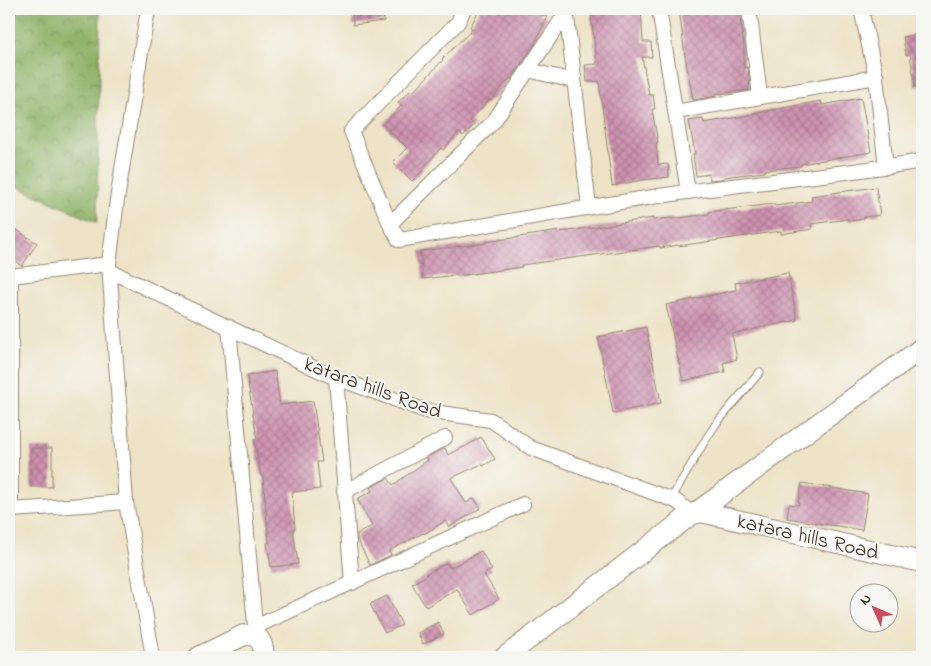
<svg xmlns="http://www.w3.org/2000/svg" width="931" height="666" font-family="'Indie Flower',sans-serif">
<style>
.forest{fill:url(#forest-crowns);stroke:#646e43}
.building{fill:url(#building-cross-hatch)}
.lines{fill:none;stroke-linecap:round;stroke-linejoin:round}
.lane-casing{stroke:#948672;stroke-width:9}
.street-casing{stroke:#948672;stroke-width:16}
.secondary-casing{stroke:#948672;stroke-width:22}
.lane{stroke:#fff;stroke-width:7}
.street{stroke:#fff;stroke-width:14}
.secondary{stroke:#fff;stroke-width:20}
.labels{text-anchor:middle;stroke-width:4.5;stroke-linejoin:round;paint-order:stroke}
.street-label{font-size:21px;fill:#3b2a1e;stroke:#f6f6f2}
</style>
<defs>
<pattern id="forest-crowns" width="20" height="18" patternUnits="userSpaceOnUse" patternTransform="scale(1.25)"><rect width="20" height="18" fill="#8eb368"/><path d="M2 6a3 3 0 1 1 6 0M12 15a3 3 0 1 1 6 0" fill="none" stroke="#759255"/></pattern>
<pattern id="building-cross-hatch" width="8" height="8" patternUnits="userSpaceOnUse" patternTransform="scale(1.25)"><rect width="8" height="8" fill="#ce92b0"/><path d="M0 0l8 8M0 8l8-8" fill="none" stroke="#a8778f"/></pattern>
</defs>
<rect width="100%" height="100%" fill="#f6f6f2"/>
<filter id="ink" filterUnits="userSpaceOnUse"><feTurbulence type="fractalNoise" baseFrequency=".02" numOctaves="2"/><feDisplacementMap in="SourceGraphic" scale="10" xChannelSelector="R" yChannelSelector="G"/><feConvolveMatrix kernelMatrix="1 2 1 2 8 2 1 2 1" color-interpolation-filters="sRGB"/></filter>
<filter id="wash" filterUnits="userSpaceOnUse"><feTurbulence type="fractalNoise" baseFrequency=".0096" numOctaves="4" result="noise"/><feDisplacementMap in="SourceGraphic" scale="20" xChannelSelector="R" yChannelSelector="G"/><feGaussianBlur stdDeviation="1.12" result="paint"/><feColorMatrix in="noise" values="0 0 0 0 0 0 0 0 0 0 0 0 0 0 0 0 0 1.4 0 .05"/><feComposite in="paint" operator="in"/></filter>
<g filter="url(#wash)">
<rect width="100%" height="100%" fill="#ede3c6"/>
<polygon class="forest" points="9,9 100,9 97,223 9,183"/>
<g id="blocks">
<g class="building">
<polygon points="352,9 382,9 384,21 353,25"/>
<polygon points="480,9 541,9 540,14 547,17 534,45 511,79 510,78 491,100 490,99 470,121 474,125 463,136 459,132 443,150 441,148 422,169 423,170 412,181 393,162 407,148 383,124 402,105 398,102 410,91 412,93 443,60 442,59 473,29 470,27"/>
<polygon points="592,9 641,9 643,42 651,42 652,57 642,57 649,95 653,95 655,109 652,109 658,143 656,143 658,165 668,164 669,177 642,180 612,186 599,81 587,82 585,65 597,64 591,16 593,16"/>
<polygon points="679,9 739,9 744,46 744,68 748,67 750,90 715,94 716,96 693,100 685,56"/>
<polygon points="922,33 922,86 915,87 910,54 906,55 903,37"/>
<polygon points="861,98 871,152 801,164 801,166 765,170 765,172 724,177 724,178 721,179 710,180 709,174 696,176 693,154 695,154 689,121 703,119 704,123 751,115 751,114 821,101 822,105"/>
<polygon points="876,187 880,215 864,217 864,219 849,221 848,219 811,224 812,229 781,234 781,231 678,246 678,245 660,248 660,246 521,265 522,267 457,276 457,275 423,279 420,251 486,243 485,242 553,232 569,231 653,218 653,220 671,218 671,219 709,214 709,212 724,210 774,204 775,206 812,201 811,196"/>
<polygon points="9,225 37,243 22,266 9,258"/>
<polygon points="788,273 797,320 732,334 737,359 723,363 725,372 683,381 666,305 736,290 735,283"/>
<polygon points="646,327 661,403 613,413 598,337"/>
<polygon points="275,371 280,405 313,401 322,462 317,462 320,489 292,492 295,529 293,529 298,564 271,567 267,543 269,543 263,476 261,476 254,439 257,439 247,376"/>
<polygon points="481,437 495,459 483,466 482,464 451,478 466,503 474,498 481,508 449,527 445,521 424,534 423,533 389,551 391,555 370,565 357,539 357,534 372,526 357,499 372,491 370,488 388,478 393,485 428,460 427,457 445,448 448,455 466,446"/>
<rect x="31" y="448" width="21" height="39"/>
<polygon points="802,483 868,494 862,530 787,518 789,504 798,505"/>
<polygon points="481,551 492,570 484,574 499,599 473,615 457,589 426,607 412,584 427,575 426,574 447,563 450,568"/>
<polygon points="387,596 402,625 385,633 370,604"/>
<polygon points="438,622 444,634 423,644 418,633"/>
</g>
</g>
</g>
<g filter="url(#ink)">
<use href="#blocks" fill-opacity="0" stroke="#948672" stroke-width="1"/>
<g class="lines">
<defs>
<polyline id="lane" points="671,499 706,439 716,424 760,372"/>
<g id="street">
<path d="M464,9L458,22L351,131L390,224L399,240C495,224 590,206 686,192C765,181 844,174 922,161"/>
<polyline points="566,9 589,207"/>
<polyline points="659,9 688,192"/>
<polyline points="749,9 760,96"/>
<polyline points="861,9 876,77 886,167"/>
<polyline points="528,70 574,81"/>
<polyline points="675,112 876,77"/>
<polyline points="390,224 494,121 566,13"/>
<polyline points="109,264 117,200 148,9"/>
<polyline points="110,271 329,375 426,411 491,420 531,448 676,501 693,514"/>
<polyline points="9,275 11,276 109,264 126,502 153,657"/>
<polyline points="229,327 256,637"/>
<polyline points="336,378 352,583"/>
<polyline points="344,492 445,438"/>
<polyline points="9,508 11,510 126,502"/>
<polyline points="9,514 11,510 11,276"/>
<polyline points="255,627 523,504"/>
</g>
<g id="secondary">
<polyline points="697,512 922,348"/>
<path d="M199,657L244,635C261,634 263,643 264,657"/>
<polyline points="505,657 689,516 693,514 701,512 922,562"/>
</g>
</defs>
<use href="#lane" class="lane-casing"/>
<use href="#street" class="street-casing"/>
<use href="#secondary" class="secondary-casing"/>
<use href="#lane" class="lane"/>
<use href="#street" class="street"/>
<use href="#secondary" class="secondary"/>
</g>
</g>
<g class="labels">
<g class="street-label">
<text transform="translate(373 387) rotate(20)" y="7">katara hills Road</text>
<text transform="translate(808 536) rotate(13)" y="7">katara hills Road</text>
</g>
</g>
<rect width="931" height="666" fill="none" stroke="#f6f6f2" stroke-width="30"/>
<g transform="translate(874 608) rotate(315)"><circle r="24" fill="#f6f6f2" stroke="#aba49d"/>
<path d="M0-4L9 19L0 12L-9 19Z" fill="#d1495b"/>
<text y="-8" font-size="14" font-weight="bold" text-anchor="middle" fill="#3b2a1e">N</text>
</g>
</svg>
